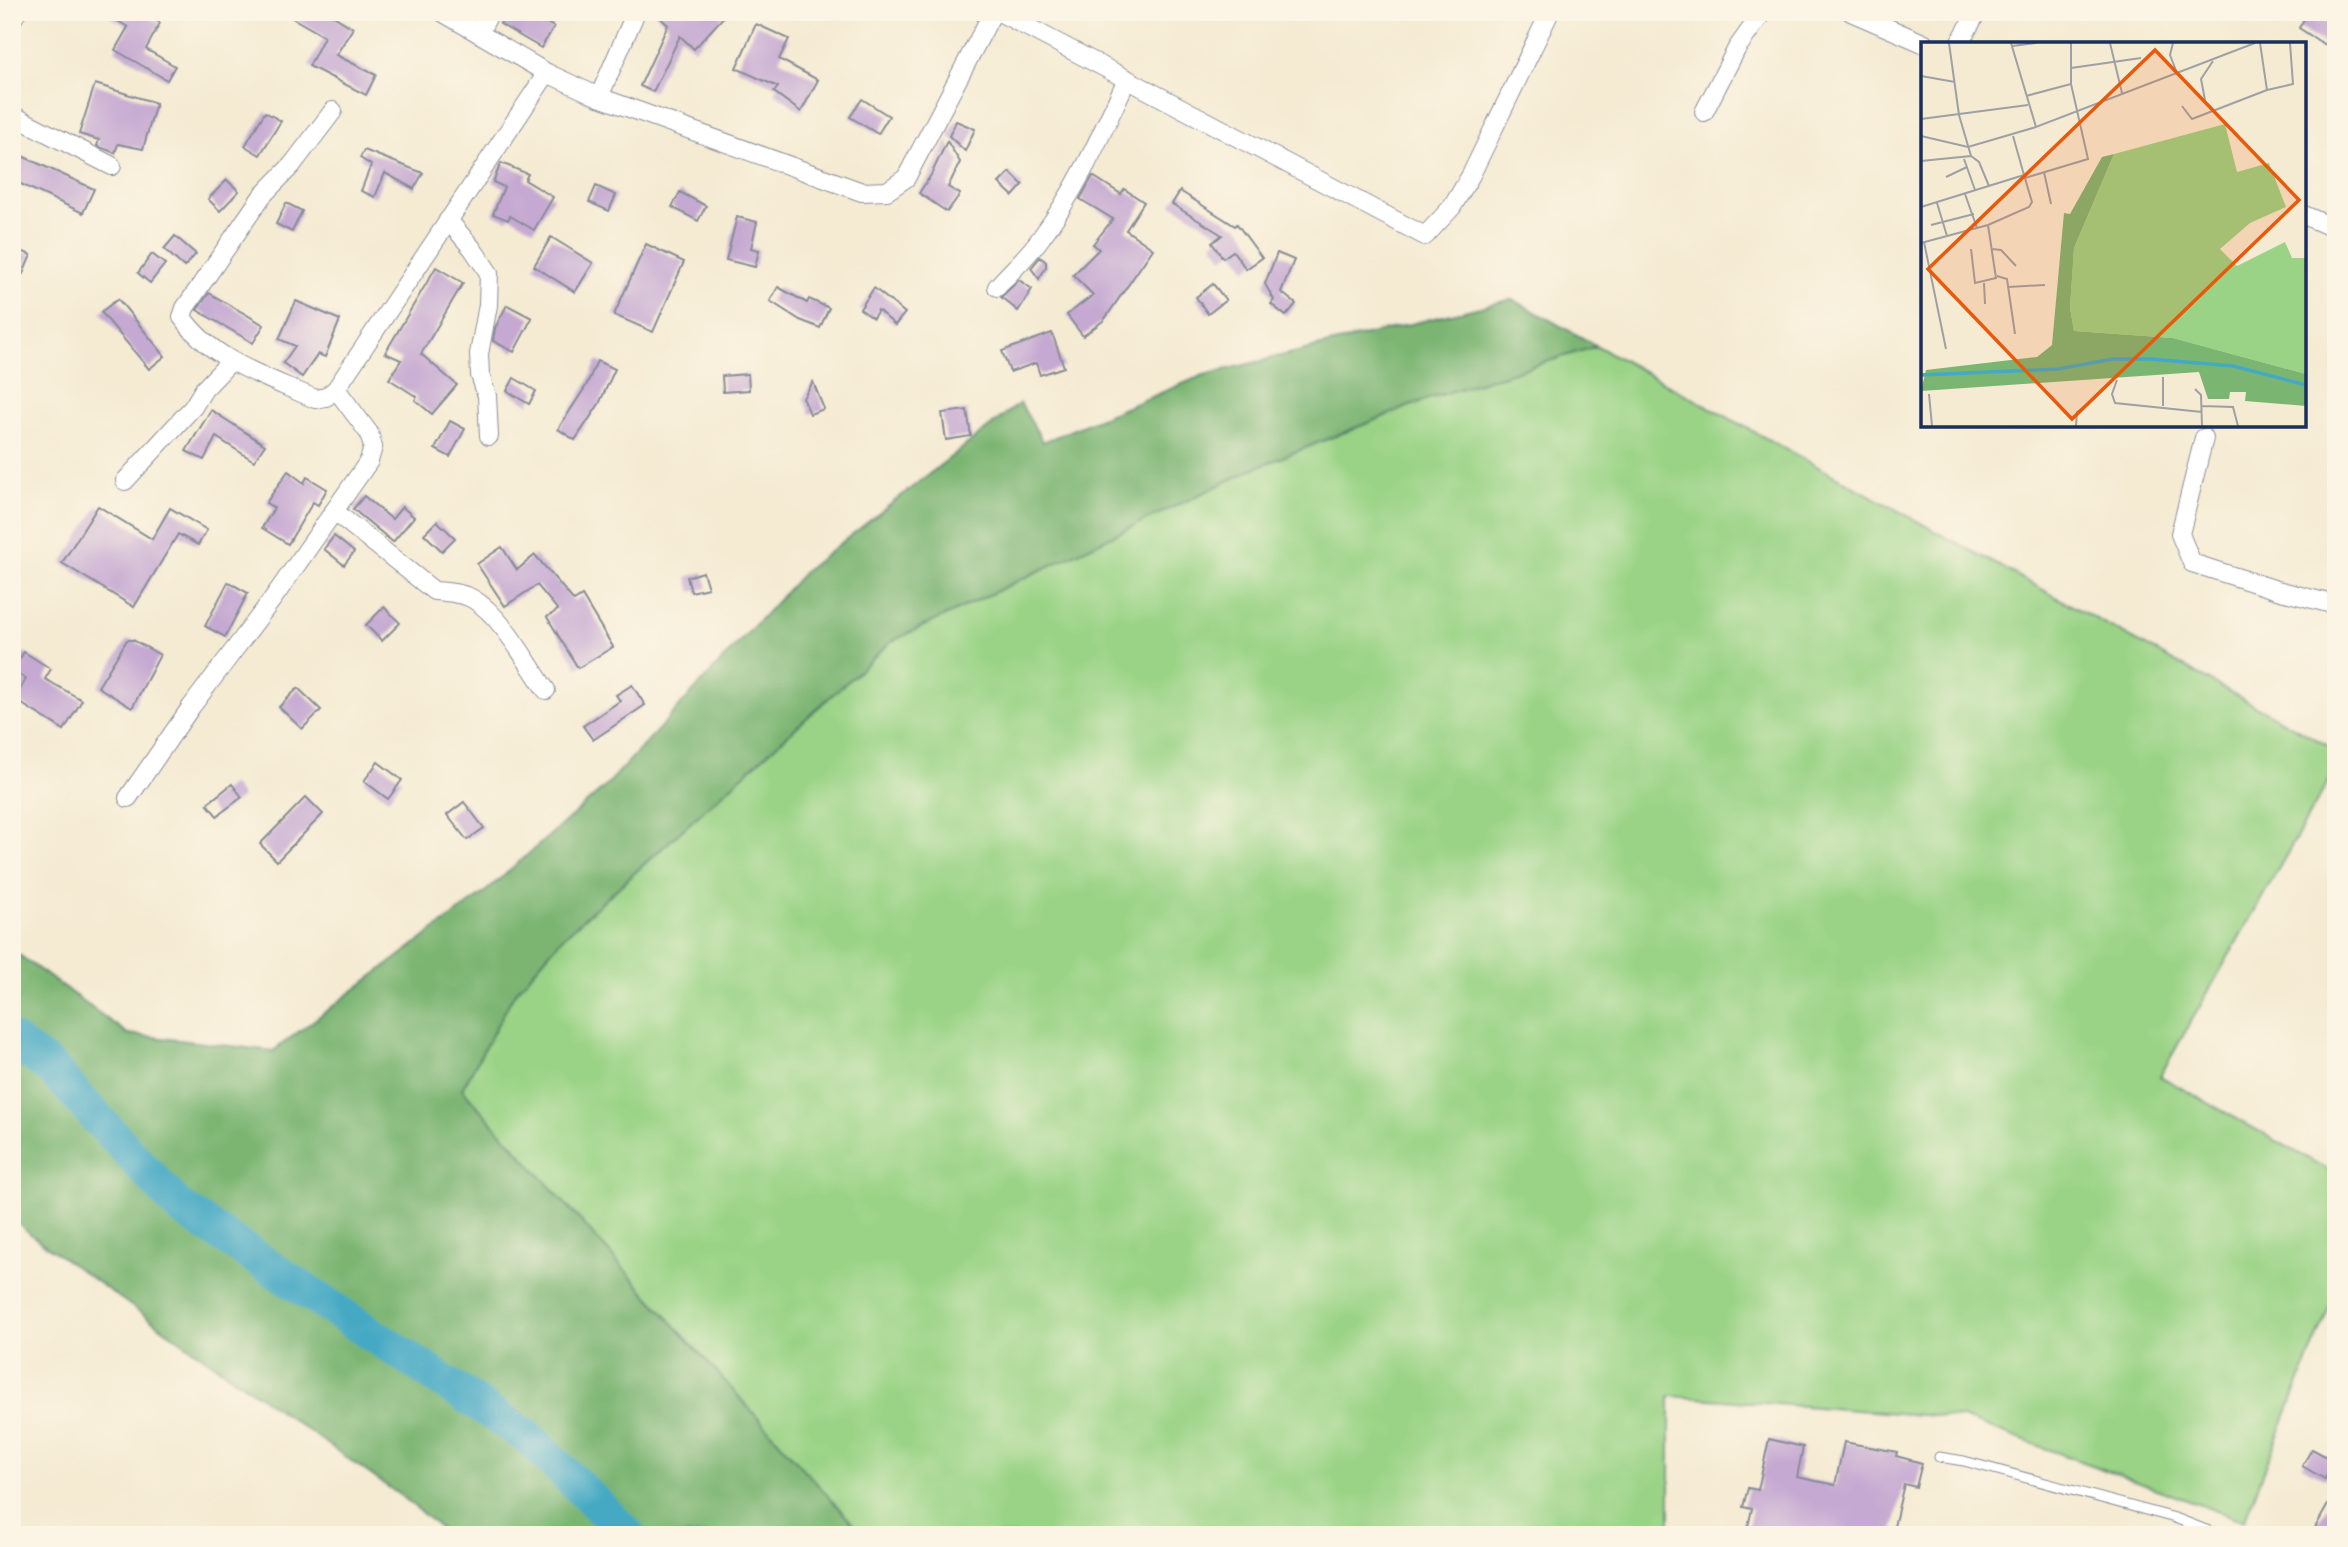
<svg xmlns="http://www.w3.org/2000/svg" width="2348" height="1547" font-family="Alegreya,serif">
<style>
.green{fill:#9ad385;stroke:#5a8172;stroke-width:2}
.forest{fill:#7bb572;stroke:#4b7268;stroke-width:2}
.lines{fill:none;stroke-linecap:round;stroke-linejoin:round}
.river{stroke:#44a9c4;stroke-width:35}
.building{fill:#c5a9d2}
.lane-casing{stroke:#888d98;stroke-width:11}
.street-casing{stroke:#888d98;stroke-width:20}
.lane{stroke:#fff;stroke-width:9}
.street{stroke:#fff;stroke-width:18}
.inset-river{fill:none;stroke:#44a9c4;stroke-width:3.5}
.inset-road{fill:none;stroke:#9ea0a4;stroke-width:2}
.view{fill:#e8590c;fill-opacity:0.15;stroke:#e8590c;stroke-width:3.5}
.inset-edge{fill:none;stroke:#1b2f5e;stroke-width:3.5}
</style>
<rect width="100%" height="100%" fill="#fcf5e5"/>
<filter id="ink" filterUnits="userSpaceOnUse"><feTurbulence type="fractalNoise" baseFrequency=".0143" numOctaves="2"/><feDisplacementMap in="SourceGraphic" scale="14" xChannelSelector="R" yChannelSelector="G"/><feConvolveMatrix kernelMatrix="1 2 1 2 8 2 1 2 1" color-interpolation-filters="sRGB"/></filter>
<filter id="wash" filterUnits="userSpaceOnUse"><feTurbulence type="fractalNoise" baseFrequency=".00686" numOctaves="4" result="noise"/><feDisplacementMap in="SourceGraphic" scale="28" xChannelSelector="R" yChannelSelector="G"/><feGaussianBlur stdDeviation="1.57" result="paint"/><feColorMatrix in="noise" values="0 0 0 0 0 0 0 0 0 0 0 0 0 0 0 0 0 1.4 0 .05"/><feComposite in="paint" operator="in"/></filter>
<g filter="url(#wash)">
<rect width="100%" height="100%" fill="#f5ebd3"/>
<polygon class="green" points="1597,346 2336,750 2336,768 2160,1076 2336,1174 2336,1290 2244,1521 1962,1418 1670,1396 1670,1535 863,1535 462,1089 514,994 561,939 892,641 1255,468 1430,398"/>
<polygon class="forest" points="1512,299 1597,346 1430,398 1255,468 892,641 561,939 514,994 462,1089 863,1535 448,1535 408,1501 39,1241 12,1218 12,950 128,1034 273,1051 485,892 606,786 804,572 1020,403 1043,442 1204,375"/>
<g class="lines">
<polyline class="river" points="12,1040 51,1068 179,1207 529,1438 628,1535"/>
</g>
<g id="blocks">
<g class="building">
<polygon points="102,12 141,12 160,23 146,49 175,66 167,80 115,50 128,27"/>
<polygon points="282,12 327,12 353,28 336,55 376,75 366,95 309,66 324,37 322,35"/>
<polygon points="507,12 528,12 554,27 541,48 500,24"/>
<polygon points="654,12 728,12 694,49 680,36 653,92 640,86 668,25"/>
<polygon points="2308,12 2336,12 2336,27 2325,45 2299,28"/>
<polygon points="756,24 789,39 779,59 818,80 801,112 774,92 778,87 736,68"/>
<polygon points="95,84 156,103 143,149 118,144 115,153 97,146 99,140 79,134"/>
<polygon points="862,99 889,116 878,134 850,117"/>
<polygon points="265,112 281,121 260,155 245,146"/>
<polygon points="956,121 975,129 965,151 949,136"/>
<polygon points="947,141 960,162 948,187 960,194 947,212 919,193 931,175"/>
<polygon points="364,150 423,173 414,189 385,173 375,197 361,191 371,165 360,158"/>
<polygon points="22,156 94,189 83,213 12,180"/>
<polygon points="501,163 528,174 525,180 553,197 534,230 510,216 508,220 493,214 504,187 493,182"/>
<polygon points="1010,172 1023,185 1013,196 999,183"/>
<polygon points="1093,176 1121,194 1124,189 1144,202 1126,230 1153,249 1104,320 1083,336 1067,315 1093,295 1073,275 1099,249 1093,244 1113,219 1080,199"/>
<polygon points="227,180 239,191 220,211 208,199"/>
<polygon points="596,186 616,195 609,211 589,202"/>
<polygon points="1180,191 1235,226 1237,224 1262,258 1246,269 1233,251 1223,258 1212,243 1222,235 1172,204"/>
<polygon points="680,192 706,206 698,221 672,207"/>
<polygon points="286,203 302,211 292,232 276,224"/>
<polygon points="737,217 757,222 751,248 759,250 755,267 726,260"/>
<polygon points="175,236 196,254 184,267 164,249"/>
<polygon points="551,237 593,263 575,292 534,266"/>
<polygon points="646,244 684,262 653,332 614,315"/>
<polygon points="12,247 31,255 23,274 12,269"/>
<polygon points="1277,253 1294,260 1281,292 1296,304 1286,316 1271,304 1274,300 1265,284"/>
<polygon points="152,254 165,264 150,283 138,273"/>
<polygon points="1040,257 1046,262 1046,267 1039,279 1031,268"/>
<polygon points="436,267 463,283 421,354 457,385 432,414 415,400 417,397 389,379 401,360 385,353"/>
<polygon points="1019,280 1032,289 1018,311 1001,297"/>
<polygon points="1213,284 1226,300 1208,314 1196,297"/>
<polygon points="778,287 807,303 809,299 829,308 820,328 800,320 770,301"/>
<polygon points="874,288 905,313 895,325 878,310 873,318 860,309"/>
<polygon points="209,293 264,325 253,343 197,310"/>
<polygon points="118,299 165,356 149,369 101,312"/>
<polygon points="296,301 340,320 325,357 318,354 302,377 283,363 295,346 279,339"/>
<polygon points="507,305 532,318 514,352 493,341 495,328"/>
<polygon points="1052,333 1064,367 1040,375 1036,363 1010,372 1002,351"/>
<polygon points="597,361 615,369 599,404 575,440 558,429 586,386"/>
<polygon points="748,374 749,390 723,392 722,376"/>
<polygon points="514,378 536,391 529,404 507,391"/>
<polygon points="813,382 824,409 810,414 803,398"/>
<polygon points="211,410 265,445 254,461 216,437 204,460 186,451"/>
<polygon points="967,410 971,436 946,440 942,413"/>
<polygon points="450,421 465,429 450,457 435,449"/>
<polygon points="288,471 304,483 307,477 327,489 318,505 313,502 288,544 262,528 274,508 266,503"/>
<polygon points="364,496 392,519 402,507 414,517 393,542 353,509"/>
<polygon points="98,506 152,539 170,508 207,530 198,545 178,534 134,607 62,563"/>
<polygon points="437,521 455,538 442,551 424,534"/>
<polygon points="334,536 354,552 344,565 324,549"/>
<polygon points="502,547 517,570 535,555 574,601 582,596 613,647 578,668 547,617 558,610 537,585 505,606 477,564"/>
<polygon points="703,572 708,588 691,592 687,577"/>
<polygon points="228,582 248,593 225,637 205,626"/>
<polygon points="384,607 400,623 382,641 366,625"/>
<polygon points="127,640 133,640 160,655 132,708 98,687"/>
<polygon points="24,652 51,669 45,679 82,700 64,730 14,699 26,679 12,671"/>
<polygon points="632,685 645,705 593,740 583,726 620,701 616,695"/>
<polygon points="298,688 321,710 302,729 279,707"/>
<polygon points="378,762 402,780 388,799 364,781"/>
<polygon points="232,784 242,797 217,816 207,804"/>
<polygon points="306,797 323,814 277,861 260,844"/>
<polygon points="464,802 484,828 467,840 447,815"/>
<polygon points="1769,1439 1803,1447 1797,1477 1835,1485 1844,1442 1897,1452 1896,1456 1922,1463 1916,1487 1904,1484 1892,1535 1746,1535 1752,1509 1743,1507 1748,1488 1758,1490"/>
<polygon points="2312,1449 2334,1461 2325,1479 2302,1466"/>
<polygon points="2336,1490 2336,1535 2311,1535"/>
</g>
</g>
</g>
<g filter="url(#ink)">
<use href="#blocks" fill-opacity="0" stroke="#888d98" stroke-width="2"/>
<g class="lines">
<defs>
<polyline id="lane" points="1939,1457 1964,1461 2175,1518 2219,1535"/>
<g id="street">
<polyline points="442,12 547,73 599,97 862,192 887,191 906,178 993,12"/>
<polyline points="999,12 1425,236 1452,207 1471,175 1550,12"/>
<polyline points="1851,12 1925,44"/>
<polyline points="12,20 17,12"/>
<polyline points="479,33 490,12"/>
<polyline points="1959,44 1977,12"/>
<polyline points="599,97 636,12"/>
<path d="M333,111L292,165L262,196L185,308L182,317C212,361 269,378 315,399L326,397L336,389L547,73"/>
<polyline points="1704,112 1737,48 1763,12"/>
<polyline points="12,115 112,166"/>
<polyline points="2304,215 2336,229"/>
<polyline points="448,220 472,248 489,273 488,305 479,354 480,375 487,396 489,436"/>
<path d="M997,287C1011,271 1028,256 1040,239C1077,190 1101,135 1127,79"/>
<polyline points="2204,438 2180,534 2192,563 2277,590 2336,605"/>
<polyline points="125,481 193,407 204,389 231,361"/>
<path d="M334,511L434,591C447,592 462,593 473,599C501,615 527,663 546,690"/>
<polyline points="128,798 191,707 274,597 369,461 373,447 369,433 336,389"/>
</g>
</defs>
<use href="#lane" class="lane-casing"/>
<use href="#street" class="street-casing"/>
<use href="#lane" class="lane"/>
<use href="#street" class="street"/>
</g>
</g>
<g transform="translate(1921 42)">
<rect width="385" height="385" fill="#f5ebd3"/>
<path d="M304,82L316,130L348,121L365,165L329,181L299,207L316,224L364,200L371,216H385V332L252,296L153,289L149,266L153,206L193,112Z" fill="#9ad385"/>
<path d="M193,112L153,206L149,266L153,289L252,296L385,332V364L324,359L325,350H309L308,357H287L278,330L0,349L5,328L116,315L131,303L143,171L149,172L181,115Z" fill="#7bb572"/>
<path class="inset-river" d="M0,333L137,327L192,317H229L312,324L385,343"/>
<path class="inset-road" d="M28,1L38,73L50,114L58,120L68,144M90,1L115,85L334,1M189,1L201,51M252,1L249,13L256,31M91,4L115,1M150,26L220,16M0,34L34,40M346,48L372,42L369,1M105,54L150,42V1M284,58L280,37L292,19M261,64L271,77L346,48L339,1M0,77L107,63M0,94L47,105L115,85M43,117L54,148M0,119L50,114M123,130L130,162M25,135L46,125M104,136L167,117L150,42M44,152L56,186M16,161L26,194M0,165L103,133L92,94M10,183L53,172M3,200L25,307M0,201L67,183L108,165L111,160L103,133M50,207L54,241L75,236L67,183M71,207L80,208L95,224M76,234L86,237L94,292M63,241L64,262M87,245L124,243M196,338L191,352L194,361L281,370M274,347L280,353L281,384M8,352L11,384M242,364V335M281,364L312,365L317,384M155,384L156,370L165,364"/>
<path class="view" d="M234,8L378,158L151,377L7,227Z"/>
<rect width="385" height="385" class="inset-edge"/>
</g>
<rect width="2348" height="1547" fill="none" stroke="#fcf5e5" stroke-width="42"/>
</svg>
